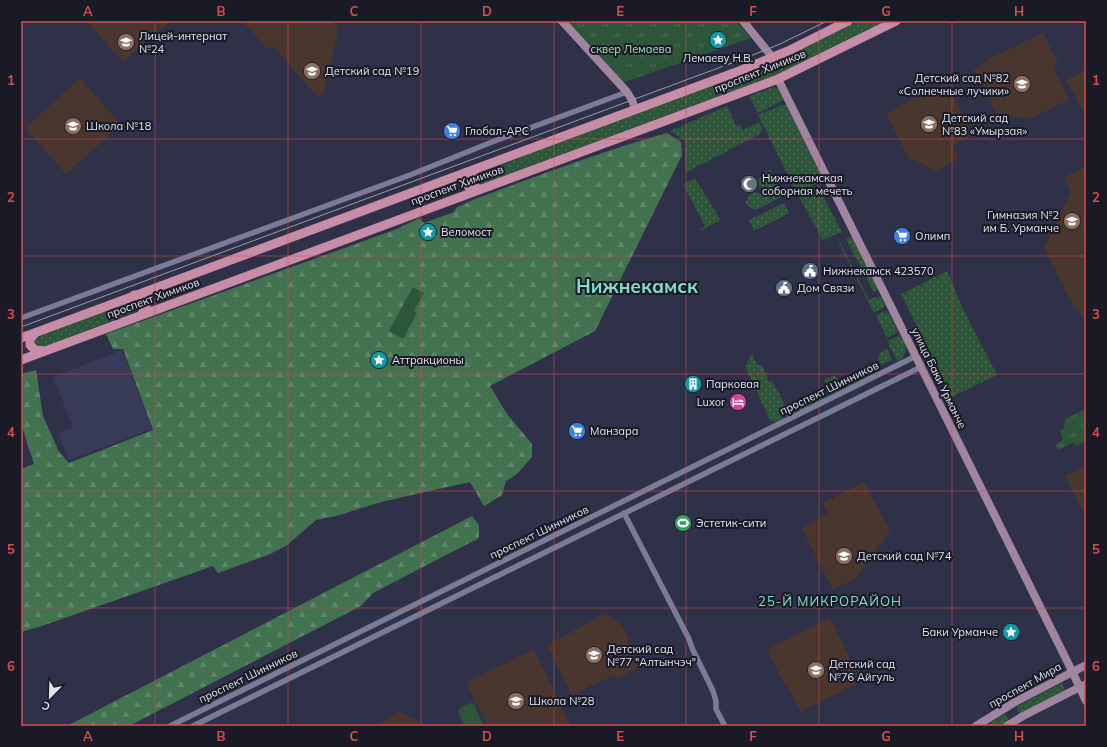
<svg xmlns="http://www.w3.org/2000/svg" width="1107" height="747" font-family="Mulish,sans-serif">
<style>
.built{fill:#383b58}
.education{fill:#49362f}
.grass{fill:url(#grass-dots)}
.forest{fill:url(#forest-firs)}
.park{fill:url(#park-tufts)}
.garden{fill:#2c5539}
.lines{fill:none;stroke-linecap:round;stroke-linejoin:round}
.street{stroke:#797c97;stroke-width:5.5}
.secondary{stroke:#a0859f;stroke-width:8}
.primary{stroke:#c78da7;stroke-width:9}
.tram{stroke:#9a9cae;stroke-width:1}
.grid{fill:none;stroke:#d84d50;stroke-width:1;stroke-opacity:0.55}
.labels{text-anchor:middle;stroke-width:4;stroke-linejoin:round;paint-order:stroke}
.poi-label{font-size:11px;fill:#e1e3f2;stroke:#191a25;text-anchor:start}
.park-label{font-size:11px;fill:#a0ebb4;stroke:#191a25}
.street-label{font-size:11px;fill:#e1e3f2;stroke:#191a25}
.quarter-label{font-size:13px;letter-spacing:1px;fill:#7ae0cc;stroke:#191a25}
.town-label{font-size:19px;font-weight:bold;fill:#7ae0cc;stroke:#191a25}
.neatline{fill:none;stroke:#d84d50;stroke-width:1.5}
.grid-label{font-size:13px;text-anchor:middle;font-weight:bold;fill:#d84d50}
</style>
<defs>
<pattern id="grass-dots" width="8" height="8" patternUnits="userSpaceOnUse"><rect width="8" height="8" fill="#2c5539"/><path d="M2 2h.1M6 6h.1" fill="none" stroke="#4a6d56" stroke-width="1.8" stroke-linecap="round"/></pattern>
<pattern id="forest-firs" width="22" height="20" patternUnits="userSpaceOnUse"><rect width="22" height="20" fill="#427250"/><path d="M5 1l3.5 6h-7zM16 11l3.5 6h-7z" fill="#5d866a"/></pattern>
<pattern id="park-tufts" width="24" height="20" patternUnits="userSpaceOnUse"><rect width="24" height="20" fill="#2c5539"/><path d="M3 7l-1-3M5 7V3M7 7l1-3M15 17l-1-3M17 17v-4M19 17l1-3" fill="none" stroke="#4a6d56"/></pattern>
</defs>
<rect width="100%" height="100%" fill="#2f3148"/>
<polygon class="built" points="122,350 152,429 69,460 58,433 73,427 53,377"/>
<g class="education">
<polygon points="87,21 170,21 123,62"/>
<polygon points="242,21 332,21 339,28 324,92 318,97 273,46 268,50"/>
<polygon points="1043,33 1058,63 1053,66 1069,100 1029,119 996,113 974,68 988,61 988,59"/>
<polygon points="1086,70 1086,116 1066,80"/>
<polygon points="80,78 121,125 66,174 25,128"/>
<polygon points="947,83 973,135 958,142 958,143 953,146 959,159 936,171 908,157 886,113 932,89 932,90"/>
<polygon points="1086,167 1086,326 1078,309 1075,310 1044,248 1071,193 1064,177"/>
<polygon points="1086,466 1086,518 1065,476"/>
<polygon points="864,482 890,530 856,578 833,590 802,529 803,527 828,514 823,503"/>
<polygon points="604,614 620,622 641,666 617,679 614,675 572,695 547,645"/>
<polygon points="830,618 861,682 800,712 787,685 785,686 767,649"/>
<polygon points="534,649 567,719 569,720 571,726 487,726 466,682"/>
<polygon points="400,712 417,720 420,726 373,726"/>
</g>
<g class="grass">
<polygon points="857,21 886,21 786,71 477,186 473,187 469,179 471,176 518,159 538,149 775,62"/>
<polygon points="774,87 778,89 784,100 758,113 749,96"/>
<polygon points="782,105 786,105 822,177 820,182 797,193 758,115"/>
<polygon points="727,106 736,126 740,125 743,130 759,122 762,129 760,134 685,173 685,140 670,131"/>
<polygon points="771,170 783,194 783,196 756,210 745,204 749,195 756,192 766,196 768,191 759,185 758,179 765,172"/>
<polygon points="695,178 720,219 719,221 699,231 699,230 705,226 684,186 685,183"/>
<polygon points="818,187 842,232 823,240 799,197"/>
<polygon points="784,203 789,213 754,231 749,220"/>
<polygon points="852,236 878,289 876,291 873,291 846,239"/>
<polygon points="838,241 840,242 869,300 880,296 885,304 884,307 874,313"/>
<polygon points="947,271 963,309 997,375 952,397 901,294"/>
<path d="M138,299L143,303L141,309C107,322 73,336 39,349L33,342L36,338C70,325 104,311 138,299Z"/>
<polygon points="886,311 890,315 898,332 887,338 876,315"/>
<path d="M899,336C909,343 907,356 898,362L887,341Z"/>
<polygon points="887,349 892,360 881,365 878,358 880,355 879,353"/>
<polygon points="752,354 757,365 762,365 769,382 772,381 790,414 776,422 772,421 769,418 745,366"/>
<polygon points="868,372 871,373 870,376 848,387 846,386 846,383"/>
<polygon points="835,375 841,385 842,389 832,394 824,380"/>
<polygon points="825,394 828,397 799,411 798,409 799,407"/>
<polygon points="1062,683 1065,690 1021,713 1017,711 1017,708 1018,706"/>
<polygon points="1005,714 1009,721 1001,726 986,726"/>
</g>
<g class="forest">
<path d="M667,133L681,142L682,155L595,331L490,386L507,414L532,444V457L517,474L506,481L502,495L484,506L470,482L381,502L336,516L316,520L286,546L268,555L218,573L213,566L42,626L21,632V469L34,464L21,423V374L36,370L43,416L59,452L69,463L153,430L123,349H113L106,334L397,229L419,218L424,223L454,212L456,208L475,199C538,176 602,151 667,133Z"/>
<polygon points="472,516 479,525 479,538 373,593 361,606 129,726 67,726"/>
</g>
<g class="park">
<polygon points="570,21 736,21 751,38 622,83 569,24"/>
<polygon points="1086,409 1086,441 1076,446 1074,442 1058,450 1055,445 1063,440 1060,431 1064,428 1065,419"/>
</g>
<g class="garden">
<polygon points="413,287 424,293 414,311 417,313 403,339 389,331"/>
<polygon points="470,703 474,704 484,726 464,726 457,710"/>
</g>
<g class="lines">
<g class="street">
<polyline points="21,318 410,175 492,142 627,92"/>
<polyline points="624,513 689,639 692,648 713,691 716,701 716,709 725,726"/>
<polyline points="170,726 916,356"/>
<polyline points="193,726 921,367"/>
</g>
<g class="secondary">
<polyline points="562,21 627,92 632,100 635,109"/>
<polyline points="743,21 773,58"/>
<polyline points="778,79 1072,671 1086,701"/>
<polyline points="976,726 1015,702 1086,665"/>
<polyline points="1007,726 1023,716 1086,684"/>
</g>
<g class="primary">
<polyline points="475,170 469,175 466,183 469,187 480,189"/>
<polyline points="134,295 141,296 147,301 146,309 141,315"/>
<polyline points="35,333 30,339 30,345 35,350 44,351"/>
<polyline points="21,338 739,71 788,51 848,21"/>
<polyline points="21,360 778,79 896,21"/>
</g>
<polyline class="tram" points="21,327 748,57 780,44 827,21"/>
</g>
<path class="grid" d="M155,21V726M288,21V726M421,21V726M554,21V726M686,21V726M819,21V726M952,21V726M21,139H1086M21,256H1086M21,374H1086M21,491H1086M21,608H1086"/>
<defs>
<symbol id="sight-disc" viewBox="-11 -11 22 22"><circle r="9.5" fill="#0f9aa8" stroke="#191a25"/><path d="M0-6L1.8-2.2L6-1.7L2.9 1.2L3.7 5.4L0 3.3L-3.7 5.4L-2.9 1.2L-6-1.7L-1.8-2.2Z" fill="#fff"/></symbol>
<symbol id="school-disc" viewBox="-11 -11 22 22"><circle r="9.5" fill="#8d6e63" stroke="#191a25"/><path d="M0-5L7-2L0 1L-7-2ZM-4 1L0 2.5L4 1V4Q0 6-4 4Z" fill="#fff"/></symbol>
<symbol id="supermarket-disc" viewBox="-11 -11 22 22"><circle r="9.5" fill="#3f7fe0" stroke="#191a25"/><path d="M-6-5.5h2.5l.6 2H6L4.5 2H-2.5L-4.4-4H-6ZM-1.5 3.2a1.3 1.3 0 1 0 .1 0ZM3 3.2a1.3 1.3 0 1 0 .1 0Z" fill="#fff"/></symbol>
<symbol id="mosque-disc" viewBox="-11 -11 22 22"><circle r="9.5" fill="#6b7280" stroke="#191a25"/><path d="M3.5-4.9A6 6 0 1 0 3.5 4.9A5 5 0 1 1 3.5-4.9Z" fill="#fff"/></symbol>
<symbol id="civic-disc" viewBox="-11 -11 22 22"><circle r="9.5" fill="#5c6f8a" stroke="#191a25"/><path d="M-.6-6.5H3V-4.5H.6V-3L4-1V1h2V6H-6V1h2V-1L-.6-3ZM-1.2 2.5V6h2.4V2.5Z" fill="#fff"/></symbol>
<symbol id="building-disc" viewBox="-11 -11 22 22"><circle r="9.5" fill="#0f9aa8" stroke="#191a25"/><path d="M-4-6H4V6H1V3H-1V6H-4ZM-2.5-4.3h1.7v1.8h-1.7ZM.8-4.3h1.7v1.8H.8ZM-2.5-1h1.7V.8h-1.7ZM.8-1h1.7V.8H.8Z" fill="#fff"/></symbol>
<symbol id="hotel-disc" viewBox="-11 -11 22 22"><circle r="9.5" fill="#d1479c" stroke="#191a25"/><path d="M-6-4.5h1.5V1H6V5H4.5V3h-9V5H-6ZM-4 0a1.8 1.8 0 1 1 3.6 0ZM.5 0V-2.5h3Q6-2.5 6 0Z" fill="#fff"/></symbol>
<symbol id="stadium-disc" viewBox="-11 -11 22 22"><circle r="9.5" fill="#2e9e5b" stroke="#191a25"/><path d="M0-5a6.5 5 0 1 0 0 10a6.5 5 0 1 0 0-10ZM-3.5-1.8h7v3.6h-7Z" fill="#fff"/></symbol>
</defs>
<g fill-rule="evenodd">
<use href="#sight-disc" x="708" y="30" width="20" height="20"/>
<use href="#school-disc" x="116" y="32" width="20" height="20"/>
<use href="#school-disc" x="302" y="61" width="20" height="20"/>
<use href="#school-disc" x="1012" y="74" width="20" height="20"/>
<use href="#school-disc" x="919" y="114" width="20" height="20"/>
<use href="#school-disc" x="63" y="116" width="20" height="20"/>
<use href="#supermarket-disc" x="442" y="121" width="20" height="20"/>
<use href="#mosque-disc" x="739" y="174" width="20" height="20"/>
<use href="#school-disc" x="1062" y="211" width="20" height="20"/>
<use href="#sight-disc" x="418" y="222" width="20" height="20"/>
<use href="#supermarket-disc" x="892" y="226" width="20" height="20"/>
<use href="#civic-disc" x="800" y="261" width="20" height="20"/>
<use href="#civic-disc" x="774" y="278" width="20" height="20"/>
<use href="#sight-disc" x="369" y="350" width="20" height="20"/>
<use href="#building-disc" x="683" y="374" width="20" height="20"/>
<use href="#hotel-disc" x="728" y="392" width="20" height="20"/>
<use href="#supermarket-disc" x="567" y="421" width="20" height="20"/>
<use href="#stadium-disc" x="673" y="513" width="20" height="20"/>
<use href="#school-disc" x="834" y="546" width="20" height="20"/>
<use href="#sight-disc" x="1001" y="622" width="20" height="20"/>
<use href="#school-disc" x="584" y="645" width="20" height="20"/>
<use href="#school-disc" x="806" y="660" width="20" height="20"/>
<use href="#school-disc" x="506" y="691" width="20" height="20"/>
</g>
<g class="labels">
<g class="poi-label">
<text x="139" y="40">Лицей-интернат<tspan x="139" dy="13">№24</tspan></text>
<text x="718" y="62" text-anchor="middle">Лемаеву Н.В.</text>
<text x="325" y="75">Детский сад №19</text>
<text x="1009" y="82" text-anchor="end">Детский сад №82<tspan x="1009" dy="13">«Солнечные лучики»</tspan></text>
<text x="942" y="122">Детский сад<tspan x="942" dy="13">№83 «Умырзая»</tspan></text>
<text x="86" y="130">Школа №18</text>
<text x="465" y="135">Глобал-АРС</text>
<text x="762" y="182">Нижнекамская<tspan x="762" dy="13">соборная мечеть</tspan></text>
<text x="1059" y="219" text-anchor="end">Гимназия №2<tspan x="1059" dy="13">им Б. Урманче</tspan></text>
<text x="441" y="236">Веломост</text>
<text x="915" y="240">Олимп</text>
<text x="823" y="275">Нижнекамск 423570</text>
<text x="797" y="292">Дом Связи</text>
<text x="392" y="364">Аттракционы</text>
<text x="706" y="388">Парковая</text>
<text x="725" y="406" text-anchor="end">Luxor</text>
<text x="590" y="435">Манзара</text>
<text x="696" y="527">Эстетик-сити</text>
<text x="857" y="560">Детский сад №74</text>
<text x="998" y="636" text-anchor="end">Баки Урманче</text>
<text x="607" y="653">Детский сад<tspan x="607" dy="13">№77 "Алтынчэч"</tspan></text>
<text x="829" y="668">Детский сад<tspan x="829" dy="13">№76 Айгуль</tspan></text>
<text x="529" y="705">Школа №28</text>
</g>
<g class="park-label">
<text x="631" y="53">сквер Лемаева</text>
</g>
<g class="street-label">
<text transform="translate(760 71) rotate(-22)" y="4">проспект Химиков</text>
<text transform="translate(457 185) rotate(-20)" y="4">проспект Химиков</text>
<text transform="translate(153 298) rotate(-20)" y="4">проспект Химиков</text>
<text transform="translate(939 378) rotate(64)" y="4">улица Баки Урманче</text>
<text transform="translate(829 388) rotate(-26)" y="4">проспект Шинников</text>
<text transform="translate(539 532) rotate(-26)" y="4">проспект Шинников</text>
<text transform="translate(248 676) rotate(-26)" y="4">проспект Шинников</text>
<text transform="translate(1025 685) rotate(-29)" y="4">проспект Мира</text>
</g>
<g class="quarter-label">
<text x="830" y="606">25-Й МИКРОРАЙОН</text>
</g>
<g class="town-label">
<text x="637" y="293">Нижнекамск</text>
</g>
</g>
<rect width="1107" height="747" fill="none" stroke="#191a25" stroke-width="44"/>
<g transform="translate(50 697) rotate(203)" stroke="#191a25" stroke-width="3" paint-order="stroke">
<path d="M0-3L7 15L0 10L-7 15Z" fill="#e1e3f2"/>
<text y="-6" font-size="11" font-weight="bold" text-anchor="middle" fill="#e1e3f2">С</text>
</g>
<rect x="22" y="22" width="1063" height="703" class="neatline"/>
<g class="grid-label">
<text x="88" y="16">A</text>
<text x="221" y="16">B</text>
<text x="354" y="16">C</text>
<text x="487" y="16">D</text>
<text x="620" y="16">E</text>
<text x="753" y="16">F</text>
<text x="886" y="16">G</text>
<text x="1019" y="16">H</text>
<text x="11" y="85">1</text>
<text x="1096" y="85">1</text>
<text x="11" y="202">2</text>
<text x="1096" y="202">2</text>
<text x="11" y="319">3</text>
<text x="1096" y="319">3</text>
<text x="11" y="437">4</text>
<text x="1096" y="437">4</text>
<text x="11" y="554">5</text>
<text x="1096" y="554">5</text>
<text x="11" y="671">6</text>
<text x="1096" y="671">6</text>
<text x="88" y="741">A</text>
<text x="221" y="741">B</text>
<text x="354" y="741">C</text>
<text x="487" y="741">D</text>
<text x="620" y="741">E</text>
<text x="753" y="741">F</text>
<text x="886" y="741">G</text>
<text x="1019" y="741">H</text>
</g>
</svg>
